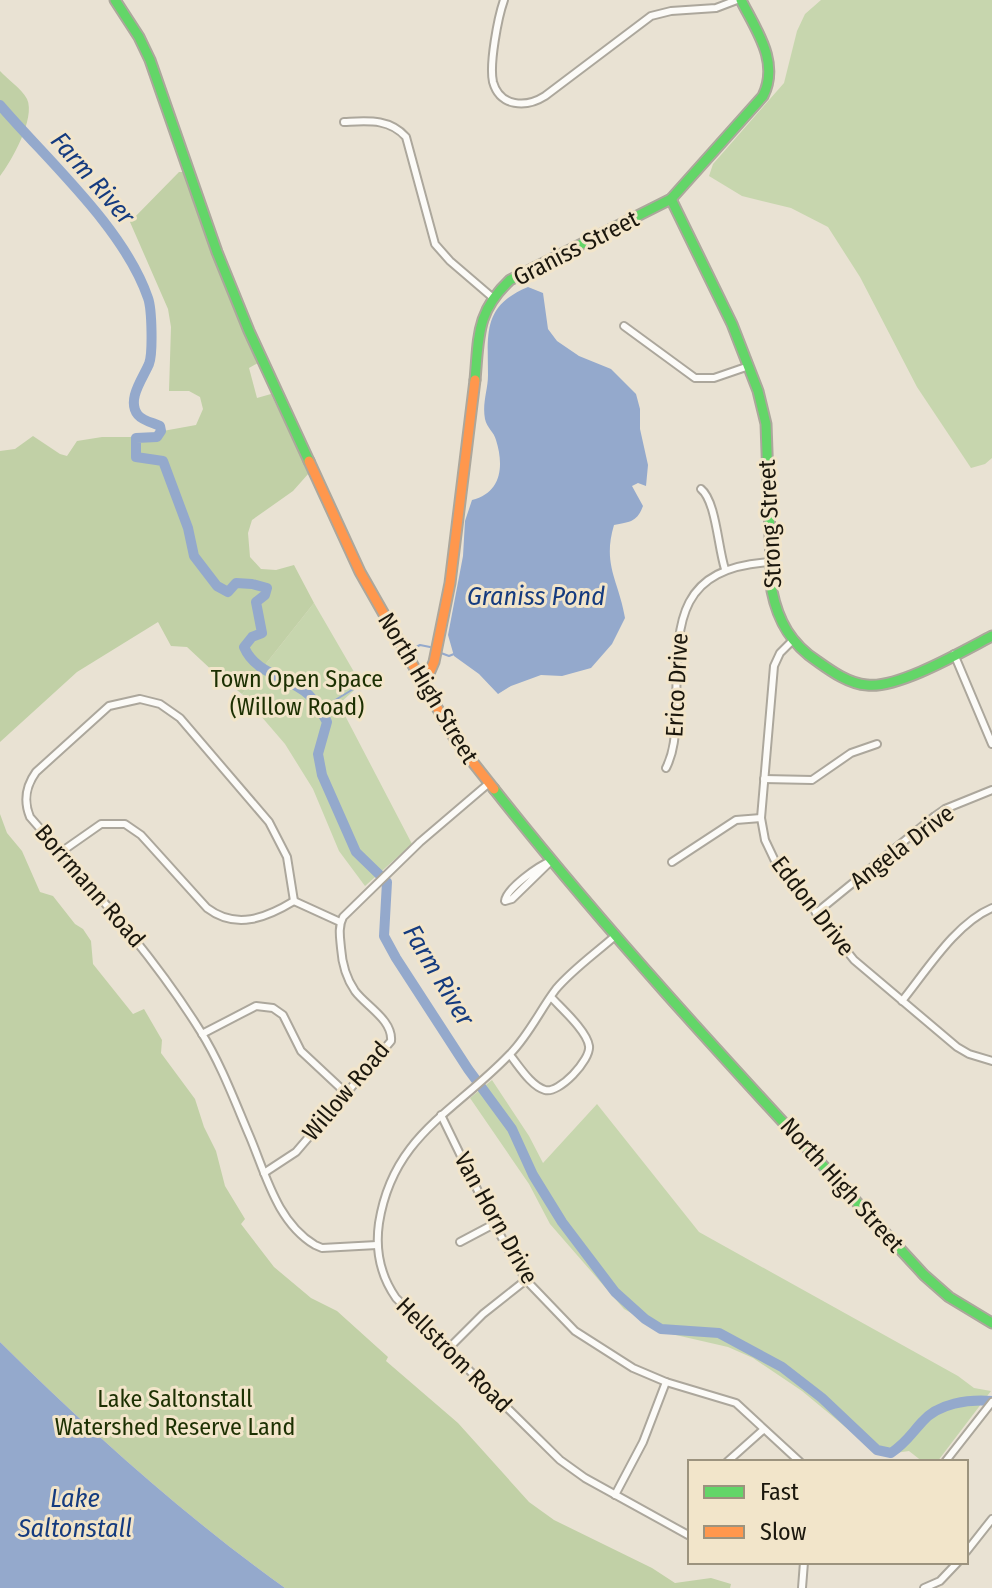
<svg xmlns="http://www.w3.org/2000/svg" width="992" height="1588" font-family="'Fira Sans Condensed',sans-serif">
<style>
.green{fill:#c7d6ae}
.forest{fill:#c1d0a6}
.water{fill:#94a9cc}
.lines{fill:none;stroke-linecap:round;stroke-linejoin:round}
.stream{stroke:#94a9cc;stroke-width:2}
.river{stroke:#94a9cc;stroke-width:10}
.street-casing{stroke:#aca79c;stroke-width:10}
.fast-casing{stroke:#aca79c;stroke-width:13}
.slow-casing{stroke:#aca79c;stroke-width:13}
.street{stroke:#fcfbf8;stroke-width:6}
.fast{stroke:#63d668;stroke-width:9}
.slow{stroke:#ff974d;stroke-width:9}
.labels{text-anchor:middle;stroke-width:6;stroke-linejoin:round;paint-order:stroke}
.street-label{font-size:24px;fill:#1b170d;stroke:#f2e5ca}
.park-label{font-size:24px;fill:#1c3002;stroke:#f2e5ca}
.water-label{font-size:26px;font-style:italic;fill:#153b7f;stroke:#f2e5ca}
</style>
<rect width="100%" height="100%" fill="#e9e2d3"/>
<g class="green">
<polygon points="821,0 992,0 992,458 985,464 971,468 917,387 860,277 828,227 791,208 742,196 709,176 713,164 784,83 797,31 805,14"/>
<polygon points="314,603 361,684 339,704 412,844 365,886 339,851 313,789 285,744 242,694"/>
<polygon points="492,1080 529,1136 543,1163 597,1104 699,1232 958,1376 974,1388 991,1391 937,1462 923,1462 909,1451 888,1454 872,1449 802,1391 753,1358 728,1347 667,1333 624,1309 550,1224 529,1184 470,1098"/>
</g>
<g class="forest">
<path d="M0,71C7,79 22,89 27,99C36,118 11,162 0,176Z"/>
<path d="M179,172H184C205,237 229,300 258,363L249,368L257,398L271,394L309,473L293,491L252,520L248,533L250,557L261,569L276,570L294,565L314,603L242,694L216,674L187,647L171,646L158,622L77,672L0,742V451L15,449L33,436L60,454L67,456L77,441L102,437H130L196,425L203,409L200,397L189,391H169L171,327L168,309L130,222Z"/>
<path d="M0,814L7,833L22,851L40,892L53,896L75,924L83,929L91,941L93,964L133,1014L144,1009L162,1040L161,1053L195,1099L204,1127L216,1151L225,1186L245,1219L241,1224L274,1267L311,1298L337,1311L388,1357L386,1361L458,1423L529,1502L554,1520L652,1568L675,1583L711,1578L731,1584L730,1588H285C183,1515 89,1430 0,1342Z"/>
</g>
<g class="water">
<path d="M528,287L543,293L548,329L557,341L579,356L611,369L636,394L640,409V429L648,465L646,486L638,483L632,486L643,506C637,522 630,522 614,525C602,565 619,581 625,618L612,644L591,668L562,676L541,675L511,686L498,694L479,674L454,656L448,635L463,556L465,521L472,500C502,493 504,465 496,440C494,432 487,428 485,419C482,403 488,390 488,375C488,334 482,306 528,287Z"/>
<path d="M0,1342C89,1430 183,1515 285,1588H0Z"/>
</g>
<g class="lines">
<g class="stream">
<polyline points="410,650 420,645 430,647"/>
<polyline points="441,653 449,656 454,654"/>
<polyline points="332,702 355,688"/>
<polyline points="321,710 325,707"/>
</g>
<path class="river" d="M0,105C48,161 124,228 148,298C152,309 153,354 149,364C143,378 126,400 138,415C143,421 154,423 160,426L161,431L157,437L136,438V457L163,461L188,528L194,556L217,586L228,592L236,583L252,584L267,588L265,595L256,602L262,633L252,637L244,647C256,675 288,676 309,695C317,703 322,713 327,722L318,754L322,775L356,852L387,882L384,936L396,958L468,1069L512,1129L533,1175L562,1222L615,1292L645,1319L661,1329L719,1333L782,1367L822,1398L877,1450L891,1453C907,1442 910,1435 922,1422C938,1403 969,1399 992,1401"/>
<defs>
<g id="street">
<path d="M504,0C498,17 489,64 493,82C500,107 526,108 545,96L651,16L671,11L716,8L737,0"/>
<path d="M344,122C367,121 389,118 406,137L435,244L450,261L492,297"/>
<polyline points="624,326 695,378 714,378 749,366"/>
<path d="M701,489C716,501 718,548 725,569"/>
<polyline points="792,641 780,653 774,666 761,818 765,840 775,861 854,960 957,1047 969,1054 992,1061"/>
<polyline points="954,654 992,744"/>
<path d="M666,768C676,748 675,729 676,708C678,629 671,568 771,562"/>
<polyline points="764,779 812,780 851,753 877,744"/>
<path d="M61,852L101,824H125L141,835L207,908C236,930 266,918 294,901"/>
<path d="M551,861L512,899L505,901C506,889 538,866 551,861Z"/>
<polyline points="672,862 736,820 761,818"/>
<path d="M294,901L287,857L269,822L180,718L160,704L140,699L109,706L36,772C26,786 23,800 30,817C90,886 152,953 201,1032C221,1064 235,1102 250,1137C266,1175 277,1222 315,1245L322,1248L377,1245"/>
<polyline points="294,901 340,922"/>
<polyline points="816,913 935,816 945,809 992,790"/>
<path d="M615,936C596,953 573,969 556,989C540,1010 529,1035 510,1054C455,1112 393,1135 379,1223C375,1251 380,1275 396,1298L560,1460L585,1478L690,1536"/>
<path d="M902,1001C927,970 956,923 992,908"/>
<polyline points="202,1034 256,1006 273,1008 283,1015 301,1051 347,1094"/>
<path d="M510,1055C519,1066 531,1086 545,1090C559,1094 591,1060 589,1046C587,1031 561,1008 551,997"/>
<polyline points="441,1115 494,1224 526,1280 575,1331 633,1368 666,1382 736,1403 800,1462"/>
<path d="M264,1173L296,1152L391,1041C393,1020 366,1006 355,991C346,978 342,963 341,948C340,937 338,927 343,917L420,842L488,784"/>
<polyline points="460,1242 494,1224"/>
<polyline points="448,1349 483,1314 526,1280"/>
<polyline points="727,1462 763,1430"/>
<polyline points="945,1462 992,1402"/>
<polyline points="615,1495 643,1442 666,1382"/>
<polyline points="966,1552 992,1519"/>
<polyline points="802,1588 804,1562"/>
<polyline points="924,1588 940,1581 958,1562"/>
</g>
<g id="fast">
<polyline points="115,0 139,37 150,60 217,252 249,331 309,461"/>
<path d="M671,199L732,324L758,391L766,424L772,591C778,621 791,644 817,661C831,671 849,684 867,685C898,689 963,651 992,636"/>
<path d="M475,380C479,336 476,312 510,280L671,199L763,96C780,62 756,30 741,0"/>
<path d="M494,789C628,959 778,1116 924,1275L949,1297L992,1323"/>
</g>
<g id="slow">
<polyline points="309,461 360,572 456,741 494,789"/>
<polyline points="424,685 434,662 450,583 475,380"/>
</g>
</defs>
<use href="#street" class="street-casing"/>
<use href="#fast" class="fast-casing"/>
<use href="#slow" class="slow-casing"/>
<use href="#street" class="street"/>
<use href="#fast" class="fast"/>
<use href="#slow" class="slow"/>
</g>
<g class="labels">
<g class="street-label">
<text transform="translate(576 248) rotate(-27)" y="8">Graniss Street</text>
<text transform="translate(770 524) rotate(-93)" y="8">Strong Street</text>
<text transform="translate(677 685) rotate(-87)" y="8">Erico Drive</text>
<text transform="translate(428 688) rotate(59)" y="8">North High Street</text>
<text transform="translate(902 847) rotate(-37)" y="8">Angela Drive</text>
<text transform="translate(90 886) rotate(49)" y="8">Borrmann Road</text>
<text transform="translate(813 906) rotate(52)" y="8">Eddon Drive</text>
<text transform="translate(346 1091) rotate(-50)" y="8">Willow Road</text>
<text transform="translate(842 1185) rotate(48)" y="8">North High Street</text>
<text transform="translate(496 1218) rotate(61)" y="8">Van Horn Drive</text>
<text transform="translate(454 1355) rotate(45)" y="8">Hellstrom Road</text>
</g>
<g class="park-label">
<text x="297" y="687">Town Open Space<tspan x="297" dy="28">(Willow Road)</tspan></text>
<text x="175" y="1407">Lake Saltonstall<tspan x="175" dy="28">Watershed Reserve Land</tspan></text>
</g>
<g class="water-label">
<text transform="translate(93 178) rotate(49)" y="9">Farm River</text>
<text x="536" y="605">Graniss Pond</text>
<text transform="translate(439 975) rotate(59)" y="9">Farm River</text>
<text x="75" y="1507">Lake<tspan x="75" dy="30">Saltonstall</tspan></text>
</g>
</g>
<rect x="688" y="1460" width="280" height="104" fill="#f2e5ca" stroke="#9c937e" stroke-width="2"/>
<rect x="704" y="1486" width="40" height="12" fill="#63d668" stroke="#9c937e" stroke-width="2"/>
<text x="760" y="1500" font-size="24" fill="#1b170d">Fast</text>
<rect x="704" y="1526" width="40" height="12" fill="#ff974d" stroke="#9c937e" stroke-width="2"/>
<text x="760" y="1540" font-size="24" fill="#1b170d">Slow</text>
</svg>
